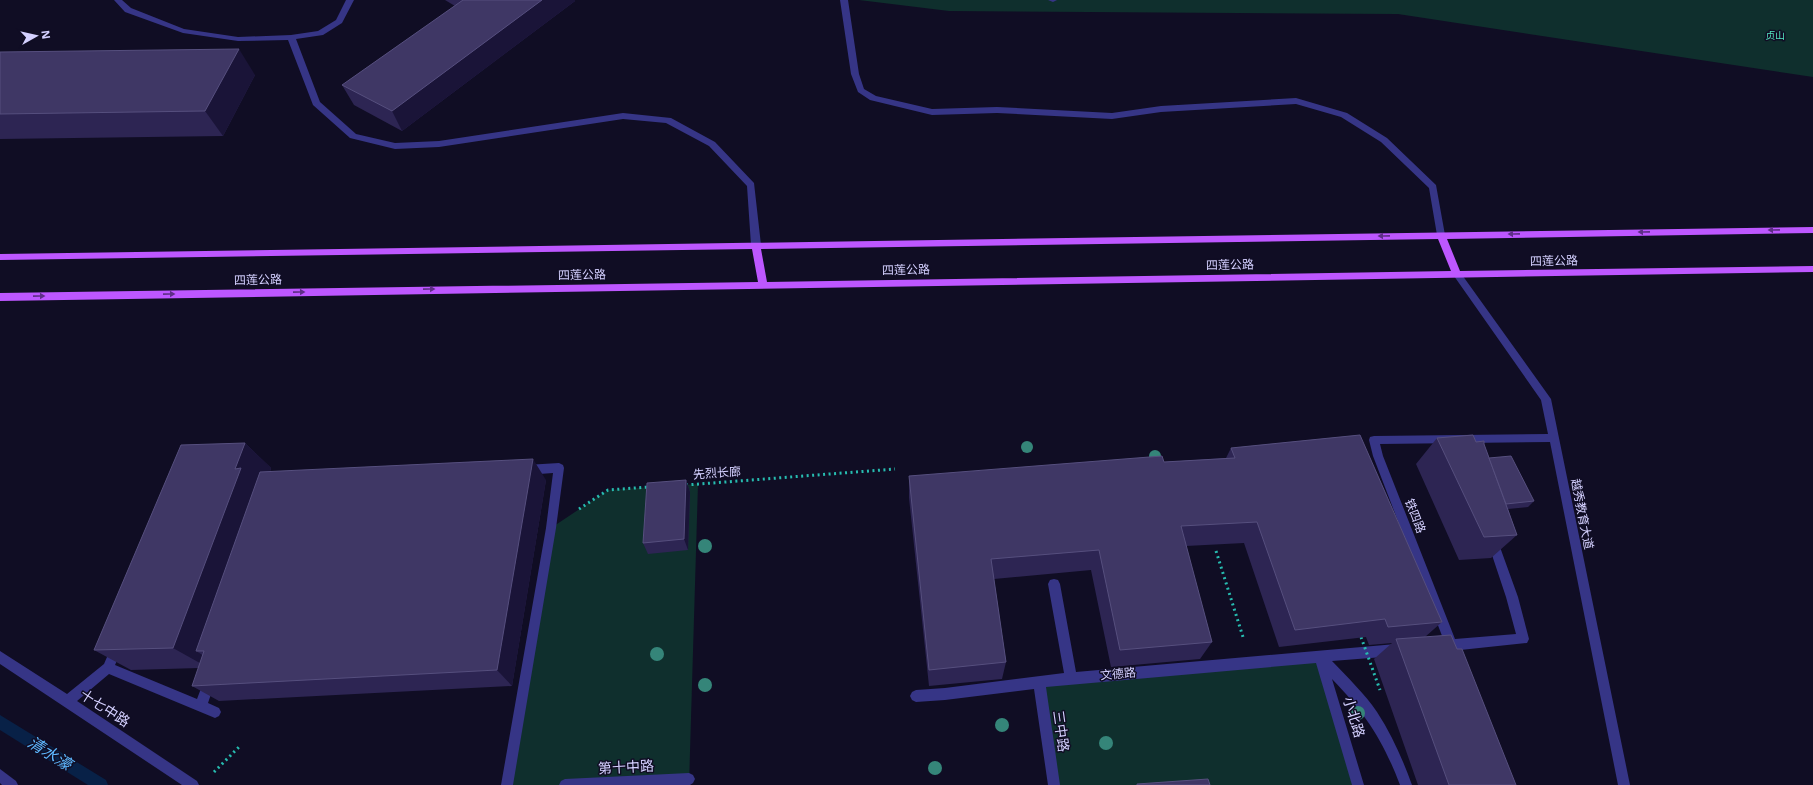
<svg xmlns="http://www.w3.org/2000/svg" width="1813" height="785" font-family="'Open Sans','Noto Sans SC',sans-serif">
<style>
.green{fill:#0f2f2d}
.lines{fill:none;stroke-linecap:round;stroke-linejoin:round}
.stream{fill:#082147;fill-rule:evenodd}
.path{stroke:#27bcb0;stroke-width:3;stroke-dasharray:2 3.5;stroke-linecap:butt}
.minor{fill:#363586;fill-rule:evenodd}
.major{fill:#bd57ff;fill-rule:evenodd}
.path-bridge{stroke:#27bcb0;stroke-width:3;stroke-dasharray:2 3.5;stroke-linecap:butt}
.tree{fill:#358579}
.wall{fill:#2d2553}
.shaded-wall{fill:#1a1438}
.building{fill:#3f3765;stroke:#564f7e}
.oneway{fill:#5e2e87}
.labels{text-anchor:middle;stroke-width:3;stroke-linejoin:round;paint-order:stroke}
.far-park-label{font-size:10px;fill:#54e7bf;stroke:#100d24}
.street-label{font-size:12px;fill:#d4d0ff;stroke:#100d24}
.near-street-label{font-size:14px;fill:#d4d0ff;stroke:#100d24}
.near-water-label{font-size:16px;font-style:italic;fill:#5eb8ff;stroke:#100d24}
</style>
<rect width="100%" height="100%" fill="#100d24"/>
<g class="green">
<polygon points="859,0 1813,0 1813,77 1398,14 949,11"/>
<polygon points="698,484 689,785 507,785 551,528 608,490"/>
<polygon points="1320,657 1358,785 1054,785 1039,681"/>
</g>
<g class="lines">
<polygon class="stream" points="0,715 106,780 108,785 88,785 0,730"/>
<g class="path">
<polyline points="686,485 895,469"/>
<polyline points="579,509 608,490 649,487"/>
<polyline points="1216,551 1243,637"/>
<polyline points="214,772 239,747"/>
</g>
<g class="minor">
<polygon points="114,0 122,0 131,8 184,29 238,37 291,35 318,31 336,20 346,0 354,0 342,23 323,35 296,39 320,102 356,134 395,143 439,141 623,113 671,118 715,142 754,183 761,245 756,248 751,245 747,186 709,146 666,123 623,119 439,147 395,149 350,138 313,105 288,40 238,41 183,33 125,12"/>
<polygon points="840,0 848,0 859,74 864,89 876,96 932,109 997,107 1112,113 1161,106 1296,98 1347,113 1387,138 1436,185 1445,235 1441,238 1437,235 1429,188 1381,142 1341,117 1296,104 1161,112 1112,119 997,113 932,115 870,100 858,92 851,74"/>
<polygon points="1048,0 1057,0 1053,2"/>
<polygon points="1457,270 1460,272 1551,399 1630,785 1618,785 1550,442 1380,444 1383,456 1455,639 1516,634 1506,597 1487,540 1488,536 1492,535 1496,536 1518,597 1529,639 1527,643 1451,651 1444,649 1442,645 1444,641 1373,456 1369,440 1370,437 1374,436 1548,434 1541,400 1454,276 1452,274 1454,272"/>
<polygon points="559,463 563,465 564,468 556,528 513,785 501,785 546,528 553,473 526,475 522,473 521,470 522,467 526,465"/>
<path d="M1054,579L1058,580L1060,584L1076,672L1396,644L1400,646L1402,650L1400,654L1396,656L1332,661C1348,678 1365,694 1377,712C1392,735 1403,760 1412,785H1400C1383,740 1365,713 1332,679L1364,785H1352L1316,663L1046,687L1060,785H1048L1034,689L945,700L916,702L912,700L910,696L912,692L916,690L945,688L1064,673L1048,584L1050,580Z"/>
<polygon points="117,641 121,643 123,647 115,665 197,699 205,678 209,676 213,678 215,682 208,703 219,708 221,712 219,716 215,718 109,674 77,701 197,781 199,785 182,785 0,664 0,651 67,694 104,664 113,643"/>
<polygon points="0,769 16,781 18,785 2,785 0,783"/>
<polygon points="689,773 693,775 695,779 693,783 690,785 559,785 561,781 565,779"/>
</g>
<path class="major" d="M1813,227V233L1447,239L1460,271L1813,266V272L0,301V293L758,282L752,249L0,260V254ZM1438,239L1451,271L767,282L761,249Z"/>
<polyline class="path-bridge" points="1361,637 1380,690"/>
</g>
<g class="tree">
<circle cx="1027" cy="447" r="6"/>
<circle cx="1155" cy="456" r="6"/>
<circle cx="705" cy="546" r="7"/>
<circle cx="657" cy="654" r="7"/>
<circle cx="705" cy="685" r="7"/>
<circle cx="1358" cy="713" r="7"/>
<circle cx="1002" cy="725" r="7"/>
<circle cx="1106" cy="743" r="7"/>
<circle cx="935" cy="768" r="7"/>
</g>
<g class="wall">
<polygon points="445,0 575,0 575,1 402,131 354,105 342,85 455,6"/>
<polygon points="0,52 255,75 223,136 0,139"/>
<polygon points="1437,438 1476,442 1484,444 1489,458 1534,501 1528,507 1508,509 1517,535 1491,558 1459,560 1416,464"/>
<polygon points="245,443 271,468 270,472 546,480 512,686 219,701 192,686 199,668 131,670 94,650"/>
<polygon points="1231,448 1442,622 1425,637 1516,785 1418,785 1374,659 1392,643 1369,645 1366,637 1279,647 1244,543 1186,546 1212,642 1200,659 1111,667 1091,570 994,579 1006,662 1002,679 929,686 909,498 909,476 1164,462 1226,458"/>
<polygon points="686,480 690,492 688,550 648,554 643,543"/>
</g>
<g class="shaded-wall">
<polygon points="542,0 575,0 575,1 402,131 392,111"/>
<polygon points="239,49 255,75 223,136 205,111"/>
<polygon points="245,443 271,468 204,651 196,651 209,659 207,667 173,648 235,469"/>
<polygon points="533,459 546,480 512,686 497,670"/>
<polygon points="686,480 690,492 688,550 684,539"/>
</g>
<g class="building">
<polygon points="463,0 542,0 392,111 342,85"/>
<polygon points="239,49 205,111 0,114 0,52"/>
<polygon points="1360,435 1442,622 1388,627 1385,619 1295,630 1257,522 1181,526 1212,642 1120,650 1099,550 991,559 1006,662 929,670 909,476 1162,456 1164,462 1235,458 1231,448"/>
<polygon points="1473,435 1476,442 1484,441 1484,444 1517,535 1484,537 1437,438"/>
<polygon points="245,443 235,469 241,468 173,648 94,650 181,445"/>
<polygon points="1511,456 1534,501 1506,504 1489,458"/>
<polygon points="533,459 497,670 192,686 204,651 196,651 260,472"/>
<polygon points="686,480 684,539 643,543 647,483"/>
<polygon points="1451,635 1457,649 1462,649 1516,785 1449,785 1396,639"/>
<polygon points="1208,779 1210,785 1137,785 1137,784"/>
</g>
<defs><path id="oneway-solid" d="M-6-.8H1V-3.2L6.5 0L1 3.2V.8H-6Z"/></defs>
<g class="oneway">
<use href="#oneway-solid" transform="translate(1774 230) rotate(179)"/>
<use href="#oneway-solid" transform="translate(1644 232) rotate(179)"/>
<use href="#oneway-solid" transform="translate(1514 234) rotate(179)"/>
<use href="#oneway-solid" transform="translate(1384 236) rotate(179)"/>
<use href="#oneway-solid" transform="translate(429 289) rotate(-1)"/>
<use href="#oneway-solid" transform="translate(299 292) rotate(-1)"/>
<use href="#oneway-solid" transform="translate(169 294) rotate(-1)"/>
<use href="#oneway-solid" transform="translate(39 296) rotate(-1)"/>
</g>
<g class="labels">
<g class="far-park-label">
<text x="1775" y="39">贞山</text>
</g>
<g class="street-label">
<text transform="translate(1554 261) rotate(-1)" y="4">四莲公路</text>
<text transform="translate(1230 265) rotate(-1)" y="4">四莲公路</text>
<text transform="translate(906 270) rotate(-1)" y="4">四莲公路</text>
<text transform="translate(582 275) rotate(-1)" y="4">四莲公路</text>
<text transform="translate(258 280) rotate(-1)" y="4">四莲公路</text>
<text transform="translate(717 473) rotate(-4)" y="4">先烈长廊</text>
<text transform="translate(1582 514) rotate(79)" y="4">越秀教育大道</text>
<text transform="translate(1415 516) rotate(69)" y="4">铁四路</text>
<text transform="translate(1118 674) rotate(-5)" y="4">文德路</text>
</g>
<g class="near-street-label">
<text transform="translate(105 708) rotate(33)" y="5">十七中路</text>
<text transform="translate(1354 717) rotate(73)" y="5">小北路</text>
<text transform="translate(1061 731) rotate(82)" y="5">三中路</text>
<text transform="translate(626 767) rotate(-3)" y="5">第十中路</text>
</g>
<g class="near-water-label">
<text transform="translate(50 753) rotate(32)" y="6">清水濠</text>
</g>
</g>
<g transform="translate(36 36) rotate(82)" stroke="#100d24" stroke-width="3" paint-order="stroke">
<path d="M0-3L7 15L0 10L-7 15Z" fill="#d4d0ff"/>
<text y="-6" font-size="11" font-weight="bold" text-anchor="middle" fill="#d4d0ff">N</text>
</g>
</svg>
